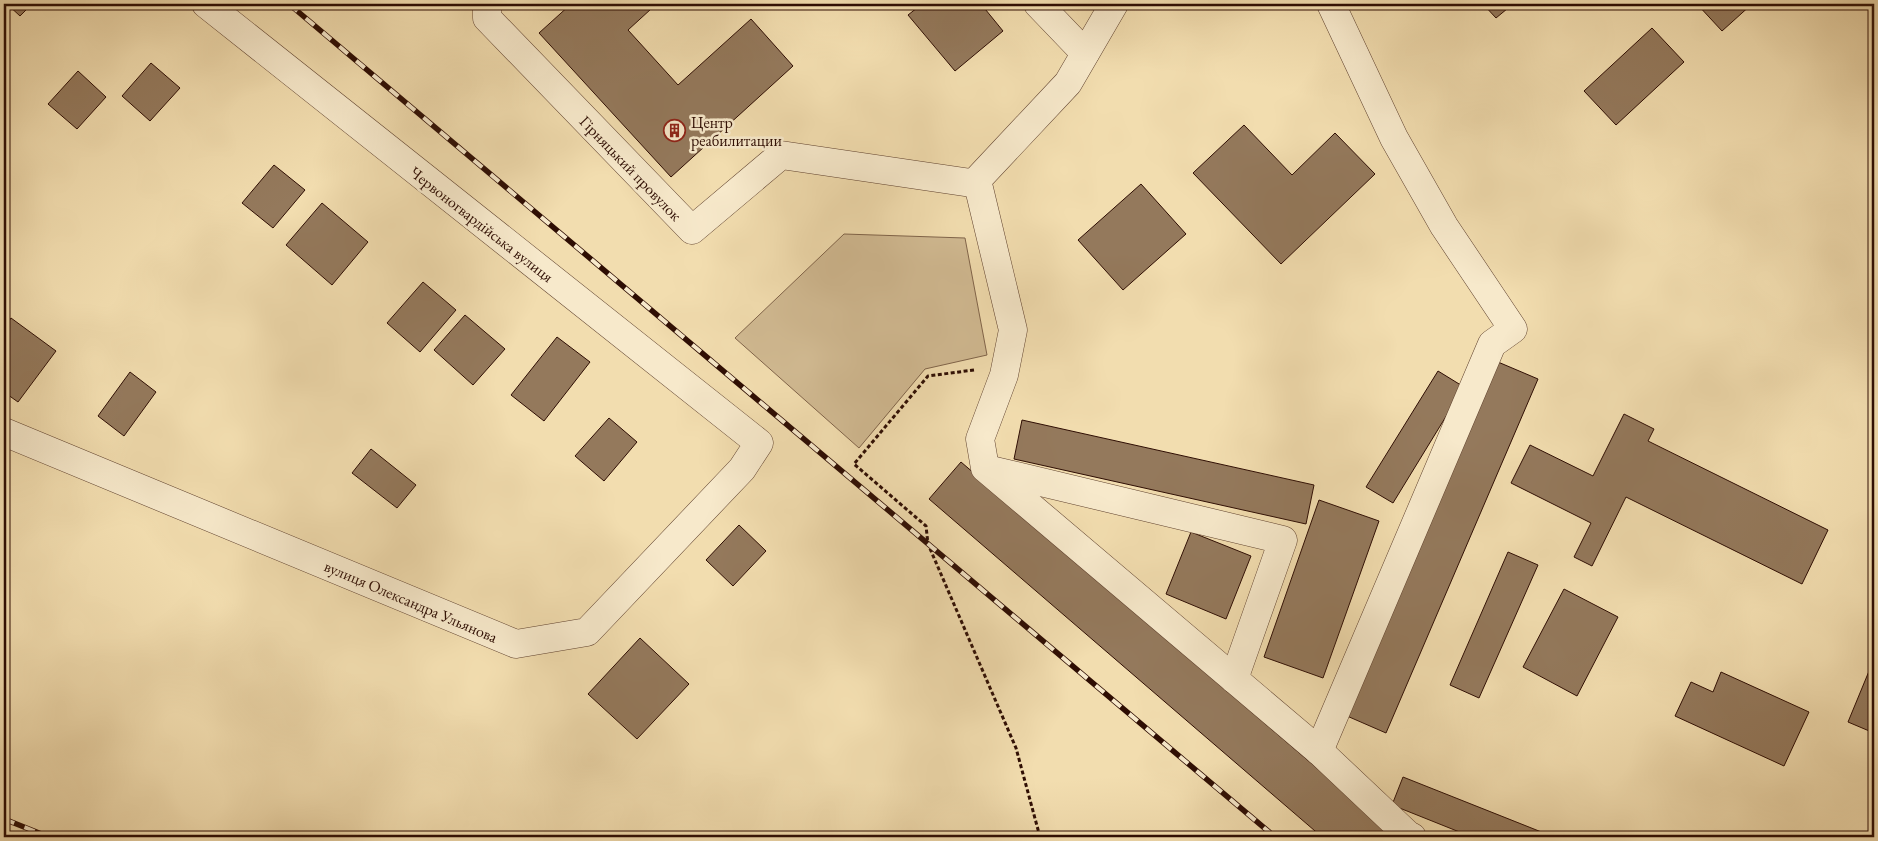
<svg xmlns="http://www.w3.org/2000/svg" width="1878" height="841" font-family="'EB Garamond',serif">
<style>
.green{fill:#d1ba92;stroke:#80644a}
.building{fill:#94795c;stroke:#2e0d03}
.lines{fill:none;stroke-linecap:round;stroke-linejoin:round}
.minor-casing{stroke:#5f412e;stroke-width:29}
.path{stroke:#2e0d03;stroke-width:3;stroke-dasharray:4 2.5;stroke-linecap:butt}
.minor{stroke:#f7e9cb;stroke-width:28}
.rail-casing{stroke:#2e0d03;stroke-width:5.5}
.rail{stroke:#f7e9cb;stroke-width:4;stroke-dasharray:11;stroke-linecap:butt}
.labels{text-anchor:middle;stroke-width:5;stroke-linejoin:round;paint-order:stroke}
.poi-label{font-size:16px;fill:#2e0d03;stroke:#f7e9cb;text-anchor:start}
.street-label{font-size:16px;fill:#2e0d03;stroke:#f7e9cb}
</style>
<rect width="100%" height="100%" fill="#f2ddaf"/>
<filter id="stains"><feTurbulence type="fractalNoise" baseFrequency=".004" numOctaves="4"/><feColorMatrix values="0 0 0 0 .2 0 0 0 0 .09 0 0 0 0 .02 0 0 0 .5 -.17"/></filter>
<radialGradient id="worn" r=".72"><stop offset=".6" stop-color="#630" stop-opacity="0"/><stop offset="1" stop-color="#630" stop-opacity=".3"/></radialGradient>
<polygon class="green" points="844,234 965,238 987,355 925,369 859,448 735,338"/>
<g class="building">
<polygon points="7,4 32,4 20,16"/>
<polygon points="571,4 646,4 651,9 628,30 678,85 751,19 793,66 671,177 539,33"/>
<polygon points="922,4 981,4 1003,31 955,71 908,15"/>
<polygon points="1483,4 1513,4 1496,18"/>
<polygon points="1697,4 1752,4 1722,31"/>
<polygon points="1652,28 1684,62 1616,125 1584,91"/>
<polygon points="151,63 180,88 150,121 122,96"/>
<polygon points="78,71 106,97 77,129 48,104"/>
<polygon points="1244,125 1292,175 1335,133 1375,174 1281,264 1193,173"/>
<polygon points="274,165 305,190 273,228 242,203"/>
<polygon points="1141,184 1186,234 1123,290 1078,240"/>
<polygon points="322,203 368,242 332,285 286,245"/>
<polygon points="423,282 456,310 420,352 387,323"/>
<polygon points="465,315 505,349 473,385 434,350"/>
<polygon points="11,318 56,351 18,402 4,392 4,328"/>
<polygon points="557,337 590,362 544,421 511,395"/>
<polygon points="1498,362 1538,379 1386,733 1347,716"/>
<polygon points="1438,371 1464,387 1393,503 1366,487"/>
<polygon points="130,372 156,392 124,436 98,416"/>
<polygon points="1624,414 1654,429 1648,441 1828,530 1802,584 1626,497 1592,566 1574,557 1591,523 1511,483 1530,445 1593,476"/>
<polygon points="609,418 637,442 604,481 575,456"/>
<polygon points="1022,420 1314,485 1306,524 1014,459"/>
<polygon points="371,449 416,485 397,508 352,473"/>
<polygon points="961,462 1397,837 1322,837 929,499"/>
<polygon points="1319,500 1379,521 1323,678 1264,657"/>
<polygon points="739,525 766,551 733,586 706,560"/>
<polygon points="1191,532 1251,556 1226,619 1166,594"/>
<polygon points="1508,552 1538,565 1479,698 1450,685"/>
<polygon points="1564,589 1618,617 1577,696 1523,667"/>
<polygon points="640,638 689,684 637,739 588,694"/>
<polygon points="1874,659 1874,733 1848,722"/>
<polygon points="1721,672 1809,712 1784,766 1675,716 1691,682 1713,692"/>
<polygon points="1403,777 1554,837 1472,837 1392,805"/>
</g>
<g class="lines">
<defs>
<g id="minor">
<polyline points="487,4 487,18 692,230 781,155 978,184"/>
<polyline points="1038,4 1085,53"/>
<polyline points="1114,4 1068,83 977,180 1013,330 1004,375 980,439 985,468 1319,751 1492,344 1513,329 1444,226 1394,138 1331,4"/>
<polyline points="4,432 516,644 587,632 742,469 759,443 206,4"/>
<polyline points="991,470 1283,540 1234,679"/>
<polyline points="1319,751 1408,835 1412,837"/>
</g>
</defs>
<use href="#minor" class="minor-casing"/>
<polyline class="path" points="974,370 928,376 854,464 926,526 928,544 1016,748 1040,837"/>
<use href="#minor" class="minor"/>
<defs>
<g id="rail">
<polyline points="289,4 1275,837"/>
<polyline points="4,819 49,837"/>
</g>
</defs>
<use href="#rail" class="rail-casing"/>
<use href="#rail" class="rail"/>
</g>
<defs>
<symbol id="building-ring" viewBox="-11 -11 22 22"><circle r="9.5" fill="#f7e9cb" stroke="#8f2418" stroke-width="1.5"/><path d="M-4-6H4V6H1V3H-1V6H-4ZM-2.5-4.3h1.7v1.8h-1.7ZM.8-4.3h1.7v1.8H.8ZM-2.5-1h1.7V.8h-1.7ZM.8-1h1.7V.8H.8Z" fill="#8f2418"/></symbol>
</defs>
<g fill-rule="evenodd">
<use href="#building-ring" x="662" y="118" width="25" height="25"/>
</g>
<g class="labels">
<g class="poi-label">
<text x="691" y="128">Центр<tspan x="691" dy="18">реабилитации</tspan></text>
</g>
<g class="street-label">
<text transform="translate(631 168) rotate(46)" y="6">Гірняцький провулок</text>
<text transform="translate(482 224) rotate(38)" y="6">Червоногвардійська вулиця</text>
<text transform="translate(411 601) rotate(23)" y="6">вулиця Олександра Ульянова</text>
</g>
</g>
<rect width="1878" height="841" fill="none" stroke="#f2ddaf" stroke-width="20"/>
<rect x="5" y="5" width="1868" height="831" fill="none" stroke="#2e0d03" stroke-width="2.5"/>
<rect x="10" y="10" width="1858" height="821" fill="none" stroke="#2e0d03"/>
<rect width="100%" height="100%" filter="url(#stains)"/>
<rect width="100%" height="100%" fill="url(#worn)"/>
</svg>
